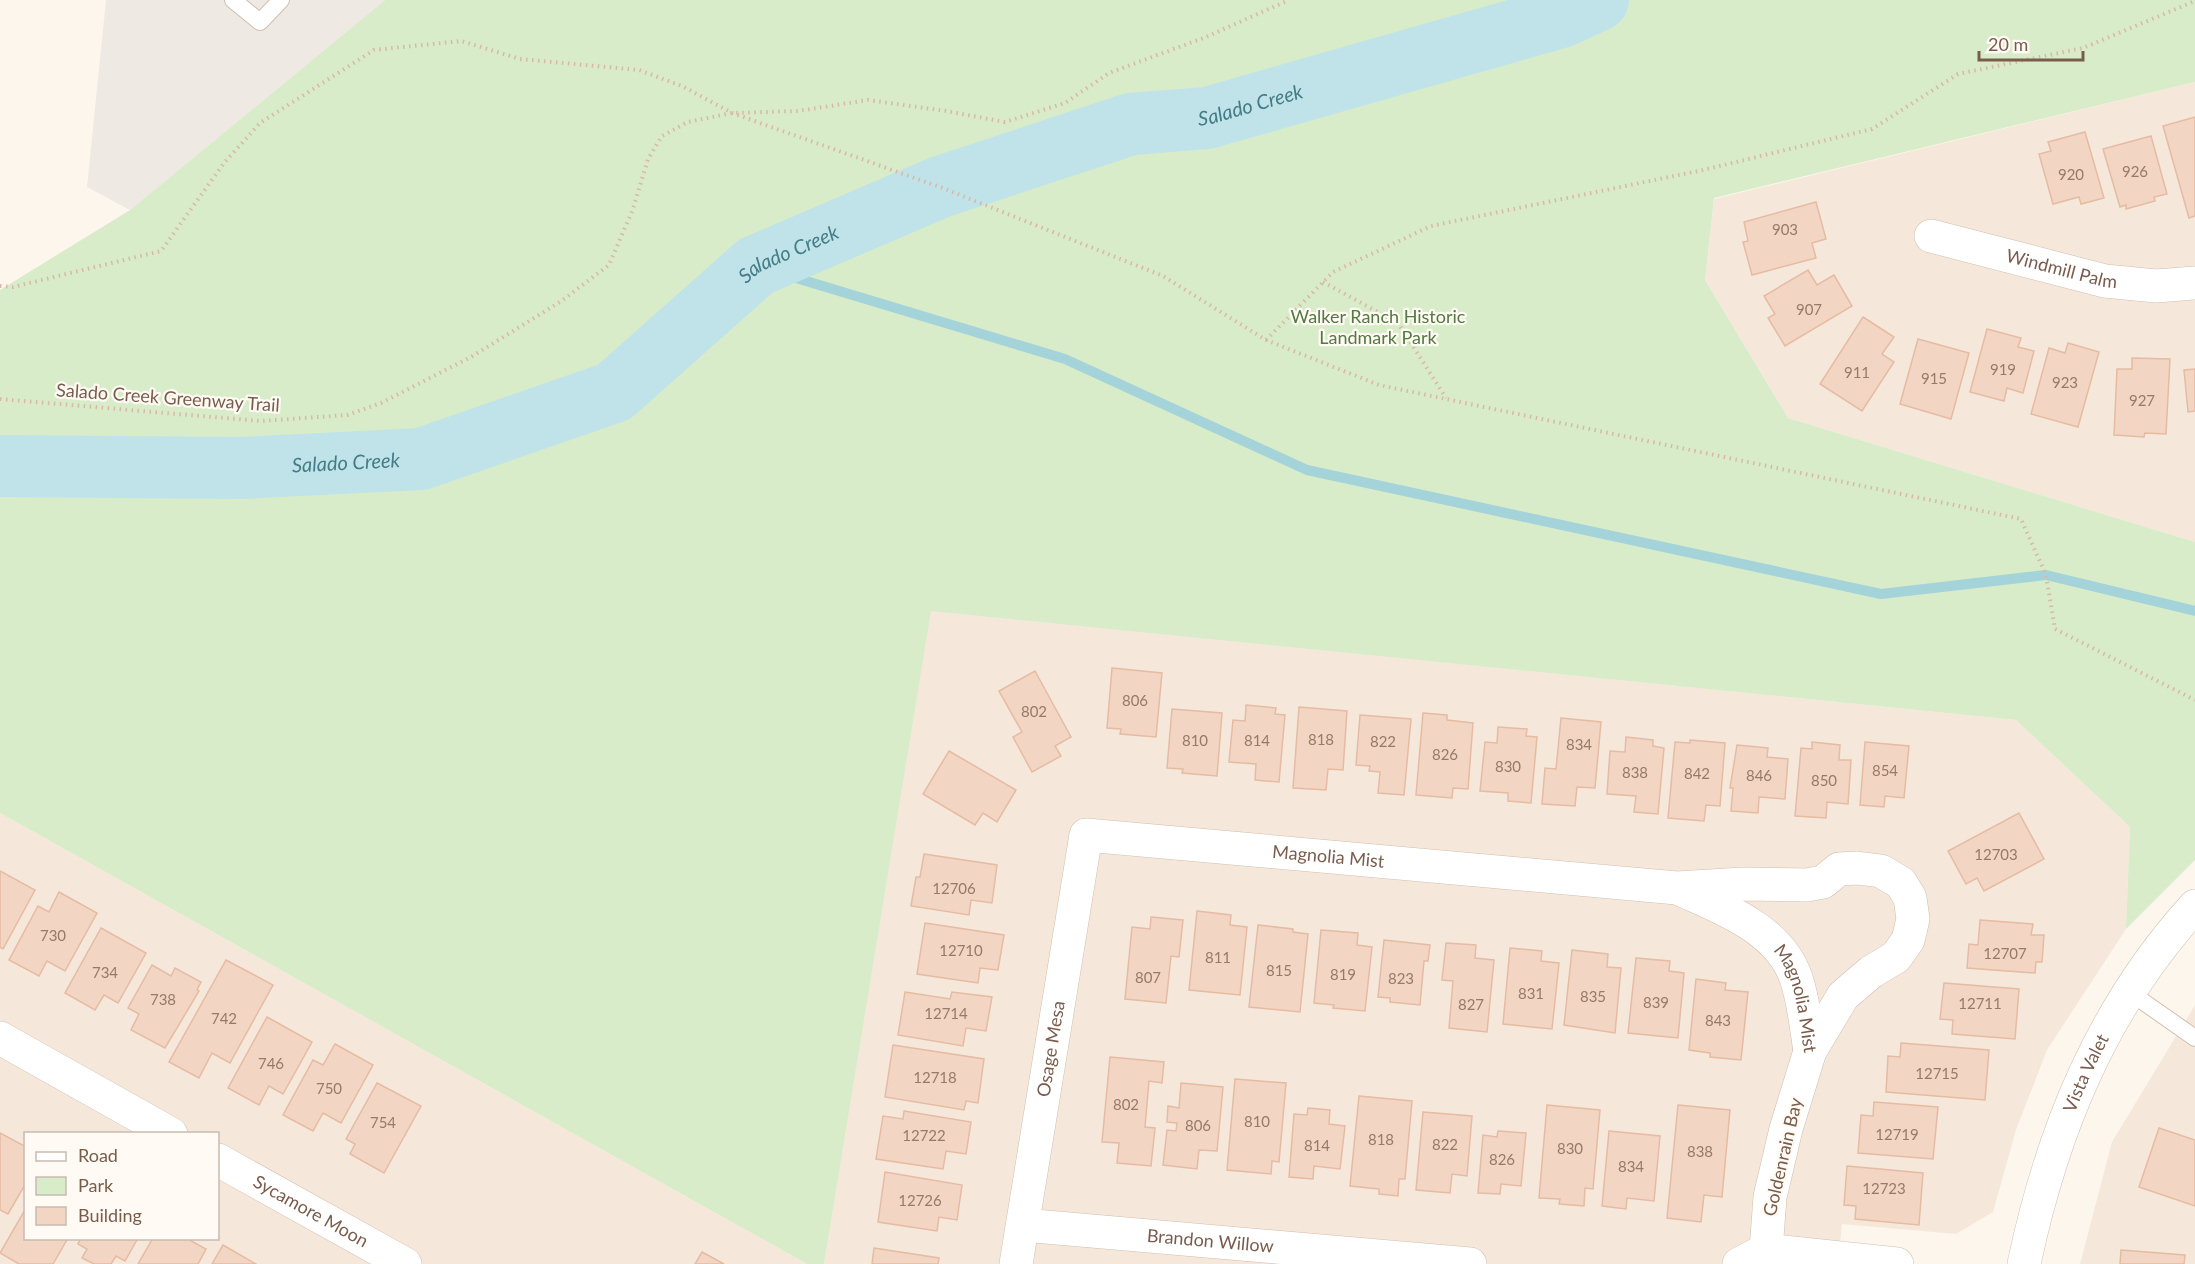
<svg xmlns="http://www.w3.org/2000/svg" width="2195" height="1264" font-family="Lato,sans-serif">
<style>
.residential{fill:#f5e8da;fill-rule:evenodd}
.industrial{fill:#efe9e4}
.green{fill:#d8ecc9}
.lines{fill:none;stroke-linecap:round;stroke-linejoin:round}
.stream{stroke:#a5d3da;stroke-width:10}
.river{stroke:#bfe3e8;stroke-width:62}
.building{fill:#f3d5c3;stroke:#e6bba3;stroke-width:1.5}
.service-casing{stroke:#d1beb0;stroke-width:18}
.minor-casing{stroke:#d1beb0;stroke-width:34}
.path{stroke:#d9b8a5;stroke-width:4;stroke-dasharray:1.5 4.5;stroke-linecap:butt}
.service{stroke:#fff;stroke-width:16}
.minor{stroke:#fff;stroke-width:33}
.labels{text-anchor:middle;stroke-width:4.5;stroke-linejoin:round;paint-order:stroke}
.number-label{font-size:15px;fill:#987a6a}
.street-label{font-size:18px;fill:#7a5c4d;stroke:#fffaf3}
.park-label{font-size:18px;fill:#537a41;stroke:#fffaf3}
.water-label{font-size:20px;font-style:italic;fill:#437c86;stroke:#fffaf3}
</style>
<rect width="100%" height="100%" fill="#fdf6ec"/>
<g class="residential">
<polygon points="2195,82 2195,542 1788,418 1705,280 1714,199"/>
<polygon points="930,610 2016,720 2130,827 2126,929 2047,1050 2016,1130 1993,1212 1956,1234 1842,1224 1838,1264 824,1264"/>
<path d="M0,813L807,1264H0ZM26,1134H218V1238H26Z"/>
<polygon points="2195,1005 2195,1264 2080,1264 2112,1142"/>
</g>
<polygon class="industrial" points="106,0 385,0 130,210 87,187"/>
<polygon class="green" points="385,0 2195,0 2195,82 1714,198 1705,280 1788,418 2195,542 2195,860 2126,929 2130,827 2016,720 931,611 824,1264 807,1264 0,813 0,290 130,210"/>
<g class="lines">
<polyline class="stream" points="756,266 1065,359 1307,470 1881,594 2046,575 2195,611"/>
<path class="river" id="s1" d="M0,466L240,468L421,459L614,392L756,266L940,187L1131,124L1207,118L1561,17L1598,0"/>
</g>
<g class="building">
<polygon points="2195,117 2195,216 2189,218 2163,126"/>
<polygon points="2085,132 2104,198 2081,204 2079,197 2053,204 2039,154 2051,151 2048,142"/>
<polygon points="2151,136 2167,194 2154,197 2155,201 2126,209 2126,205 2120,207 2103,149"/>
<polygon points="1816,202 1826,239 1812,243 1816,258 1752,275 1743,242 1748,241 1744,222"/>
<polygon points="1808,270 1817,285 1834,275 1852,306 1785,346 1768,318 1775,314 1764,296"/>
<polygon points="1863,317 1894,337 1882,354 1894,362 1862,411 1820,384"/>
<polygon points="1987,329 2021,338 2018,347 2034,351 2023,393 2007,388 2004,401 1970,392"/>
<polygon points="1918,339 1969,353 1951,419 1900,404"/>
<polygon points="2068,343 2099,352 2078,427 2031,414 2049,348 2065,353"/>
<polygon points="2132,358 2170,359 2166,434 2145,433 2144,437 2114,435 2117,369 2132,369"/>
<polygon points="2195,369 2195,411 2188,412 2184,370"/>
<polygon points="1112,668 1162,673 1156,737 1120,734 1121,729 1107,728"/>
<polygon points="1035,671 1071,737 1055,746 1061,756 1032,772 1013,737 1022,732 999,691"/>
<polygon points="1246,705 1276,708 1275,714 1285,715 1279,782 1255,780 1256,764 1229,762 1233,720 1245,721"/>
<polygon points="1299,707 1347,711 1343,770 1328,769 1326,790 1293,788"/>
<polygon points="1172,709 1222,713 1217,776 1182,773 1183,769 1167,768"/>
<polygon points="1423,713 1447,715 1447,720 1473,723 1468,789 1453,788 1452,798 1416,795"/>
<polygon points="1360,715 1411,719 1404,795 1378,793 1380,772 1369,771 1370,766 1356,765"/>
<polygon points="1561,718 1601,722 1595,788 1577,787 1575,806 1542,804 1545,768 1556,769"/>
<polygon points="1498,727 1527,729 1526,736 1537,737 1531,803 1508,801 1508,793 1480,791 1485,742 1497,743"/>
<polygon points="1626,737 1653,740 1653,746 1664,748 1658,814 1634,812 1636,796 1607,794 1610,751 1625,752"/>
<polygon points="1690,740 1725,743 1720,806 1706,805 1704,821 1668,818 1675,742 1690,743"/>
<polygon points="1812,742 1840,745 1839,760 1851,760 1848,804 1827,802 1826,818 1795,816 1801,748 1812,749"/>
<polygon points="1865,742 1909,746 1904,798 1885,796 1884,807 1860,805"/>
<polygon points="1737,745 1768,748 1767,757 1788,759 1785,799 1759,797 1758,813 1731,811 1733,788 1730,788"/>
<polygon points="949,751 1016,790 997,822 983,813 975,825 923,794"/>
<polygon points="2019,813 2044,859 1984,891 1977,878 1966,884 1948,851"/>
<polygon points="924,854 997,865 992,903 971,900 969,915 911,906 916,877 920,877"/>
<polygon points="0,871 35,890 3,949 0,947"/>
<polygon points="59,892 97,913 65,971 47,961 39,976 9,960 38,906 49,912"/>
<polygon points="1197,911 1231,915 1230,925 1247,927 1240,995 1189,990"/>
<polygon points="1151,917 1183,920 1179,957 1171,956 1166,1003 1125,999 1132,927 1150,929"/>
<polygon points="1980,920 2033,924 2031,935 2044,935 2042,962 2036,962 2035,973 1967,968 1969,944 1978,945"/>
<polygon points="925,923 1004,935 998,970 980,968 978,983 917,974"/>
<polygon points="1258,925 1293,929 1293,932 1308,934 1300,1012 1249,1007"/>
<polygon points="101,928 146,953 118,1003 104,995 95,1010 65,993"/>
<polygon points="1321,930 1358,933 1357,945 1372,947 1365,1011 1333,1008 1334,1005 1314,1003"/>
<polygon points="1384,940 1430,945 1428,961 1424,961 1420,1005 1390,1002 1390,998 1378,997"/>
<polygon points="1446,943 1476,945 1475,958 1494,960 1487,1032 1449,1028 1453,981 1442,980"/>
<polygon points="1510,948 1542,951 1541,961 1559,963 1552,1029 1503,1024"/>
<polygon points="1572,950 1608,954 1607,967 1621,968 1615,1033 1564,1025"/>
<polygon points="1636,958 1670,961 1669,971 1684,973 1678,1038 1628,1033"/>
<polygon points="226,960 273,985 230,1063 212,1053 199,1078 169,1062"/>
<polygon points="152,965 171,976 175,968 201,982 197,990 199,991 165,1048 131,1030 139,1014 128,1008"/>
<polygon points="1696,979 1726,983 1725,990 1748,992 1741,1060 1710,1057 1710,1053 1689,1050"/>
<polygon points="1944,983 2019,989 2015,1039 1952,1034 1953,1020 1940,1019"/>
<polygon points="905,992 950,999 952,992 992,997 986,1031 966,1028 963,1046 898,1035"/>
<polygon points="267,1017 312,1042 283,1094 269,1086 259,1105 228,1088"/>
<polygon points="1901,1043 1989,1050 1985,1100 1886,1092 1888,1056 1900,1057"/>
<polygon points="335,1044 373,1065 341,1123 323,1113 313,1131 283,1115 313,1060 323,1065"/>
<polygon points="893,1045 984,1059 978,1103 966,1101 964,1110 885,1097"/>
<polygon points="1110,1057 1164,1062 1162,1083 1149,1081 1145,1127 1155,1128 1151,1166 1117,1163 1119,1143 1102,1142"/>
<polygon points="1235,1079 1286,1083 1279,1162 1272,1161 1271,1174 1227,1170"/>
<polygon points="377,1083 421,1106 384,1173 350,1154 355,1144 346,1139"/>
<polygon points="1181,1083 1223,1087 1217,1151 1199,1150 1197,1169 1163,1165 1167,1130 1176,1131 1177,1123 1167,1122 1168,1106 1179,1108"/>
<polygon points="1359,1096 1412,1101 1405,1179 1399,1179 1398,1196 1379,1194 1379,1189 1350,1186"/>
<polygon points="1874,1102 1938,1107 1933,1159 1858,1153 1861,1115 1873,1116"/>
<polygon points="1547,1105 1600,1110 1593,1189 1585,1188 1584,1206 1559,1204 1560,1199 1539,1198"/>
<polygon points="1678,1105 1730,1110 1722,1197 1704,1195 1701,1222 1667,1218"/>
<polygon points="1308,1108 1330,1110 1329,1124 1345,1126 1340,1169 1314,1166 1313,1179 1289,1177 1294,1114 1307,1115"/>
<polygon points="904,1111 971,1122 966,1154 946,1151 943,1169 876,1159 883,1116 903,1119"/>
<polygon points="1423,1112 1472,1116 1467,1176 1452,1174 1450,1193 1416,1190"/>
<polygon points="2159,1128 2195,1140 2195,1206 2139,1187"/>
<polygon points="1498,1131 1526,1133 1521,1186 1501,1184 1500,1194 1478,1193 1483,1135 1497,1137"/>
<polygon points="1609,1131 1660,1136 1654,1201 1627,1198 1626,1209 1602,1206"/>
<polygon points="0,1133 26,1147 26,1183 8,1214 0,1210"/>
<polygon points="1847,1166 1923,1173 1919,1225 1855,1219 1856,1206 1844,1205"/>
<polygon points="885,1172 962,1185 957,1220 939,1217 937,1231 878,1222"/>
<polygon points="26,1208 26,1238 68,1238 53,1264 19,1264 0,1253"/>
<polygon points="81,1238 138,1238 125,1261 116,1256 111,1264 94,1264 82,1258 87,1249 78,1244"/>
<polygon points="153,1238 186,1238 206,1249 198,1264 138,1264"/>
<polygon points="223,1245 256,1264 212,1264"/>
<polygon points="874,1248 939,1258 938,1264 872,1264"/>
<polygon points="2121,1250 2185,1255 2184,1264 2120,1264"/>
<polygon points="702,1252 724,1264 695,1264"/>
</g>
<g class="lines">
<defs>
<g id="service">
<polyline points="233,0 260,22 281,0"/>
<polyline points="2128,991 2195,1038"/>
</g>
<g id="minor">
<path id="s2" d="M1931,236L2105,281L2156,286L2195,283"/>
<path id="s3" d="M1682,890C1725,910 1779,929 1796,978C1804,1001 1806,1027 1810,1051"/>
<polyline points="0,1038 171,1134"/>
<path id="s4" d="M218,1160L405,1264"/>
<path id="s5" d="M1023,1225L1470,1264"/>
<path id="s6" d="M1016,1264L1086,835L1677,888L1743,884L1807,885L1823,882L1839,869L1857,868L1881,871L1901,883L1910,898L1913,919L1908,940L1896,957L1871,972L1843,996L1810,1051L1786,1129L1770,1197L1765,1264"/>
<polyline points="1739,1264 1766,1250 1897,1264"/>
<path id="s7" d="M2024,1264C2052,1131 2102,1008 2195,906"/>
</g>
</defs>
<use href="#service" class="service-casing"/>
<use href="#minor" class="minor-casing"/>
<g class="path">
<polyline points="1323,282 1398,323 1446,398"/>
<polyline points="0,286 13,287 161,251 224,163 260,123 374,50 461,41 520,59 639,70 682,86 732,113 940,187 1163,276 1266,340 1379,385 2021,519 2046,575 2055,629 2195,700"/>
<polyline points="1266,340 1333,272 1431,226 1703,170 1872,129 1958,74 2083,48 2195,1"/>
<polyline points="0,399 260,421 347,415 381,403 471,357 560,302 609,265 633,209 648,159 662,136 688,122 732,113 798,111 868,100 946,111 1005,122 1065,103 1109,73 1206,37 1289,0"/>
</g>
<use href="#service" class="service"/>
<use href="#minor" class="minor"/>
</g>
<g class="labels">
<g class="number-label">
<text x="2135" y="177">926</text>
<text x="2071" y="180">920</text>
<text x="1785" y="235">903</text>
<text x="1809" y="315">907</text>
<text x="2003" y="375">919</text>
<text x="1857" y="378">911</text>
<text x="1934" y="384">915</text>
<text x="2065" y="388">923</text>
<text x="2142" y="406">927</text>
<text x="1135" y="706">806</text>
<text x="1034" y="717">802</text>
<text x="1321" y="745">818</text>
<text x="1195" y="746">810</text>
<text x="1257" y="746">814</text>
<text x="1383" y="747">822</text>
<text x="1579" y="750">834</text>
<text x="1445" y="760">826</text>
<text x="1508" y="772">830</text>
<text x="1885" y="776">854</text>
<text x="1635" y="778">838</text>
<text x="1697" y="779">842</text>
<text x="1759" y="781">846</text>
<text x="1824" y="786">850</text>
<text x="1996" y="860">12703</text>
<text x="954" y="894">12706</text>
<text x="53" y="941">730</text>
<text x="961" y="956">12710</text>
<text x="2005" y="959">12707</text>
<text x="1218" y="963">811</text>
<text x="1279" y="976">815</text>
<text x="105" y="978">734</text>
<text x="1343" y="980">819</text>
<text x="1148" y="983">807</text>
<text x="1401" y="984">823</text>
<text x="1531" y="999">831</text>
<text x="1593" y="1002">835</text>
<text x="163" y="1005">738</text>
<text x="1656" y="1008">839</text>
<text x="1980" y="1009">12711</text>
<text x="1471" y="1010">827</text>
<text x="946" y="1019">12714</text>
<text x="224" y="1024">742</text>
<text x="1718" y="1026">843</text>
<text x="271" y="1069">746</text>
<text x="1937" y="1079">12715</text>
<text x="935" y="1083">12718</text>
<text x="329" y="1094">750</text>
<text x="1126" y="1110">802</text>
<text x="1257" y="1127">810</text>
<text x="383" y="1128">754</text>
<text x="1198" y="1131">806</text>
<text x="1897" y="1140">12719</text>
<text x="924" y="1141">12722</text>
<text x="1381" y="1145">818</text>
<text x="1445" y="1150">822</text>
<text x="1317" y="1151">814</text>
<text x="1570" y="1154">830</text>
<text x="1700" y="1157">838</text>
<text x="1502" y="1165">826</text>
<text x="1631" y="1172">834</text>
<text x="1884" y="1194">12723</text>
<text x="920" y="1206">12726</text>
</g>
<g class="street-label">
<text dy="6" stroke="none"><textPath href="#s2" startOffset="135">Windmill Palm</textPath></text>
<text transform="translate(168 398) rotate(4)" y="6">Salado Creek Greenway Trail</text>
<text dy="6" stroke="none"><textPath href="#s6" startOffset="678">Magnolia Mist</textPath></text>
<text dy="6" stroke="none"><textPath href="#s3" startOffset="168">Magnolia Mist</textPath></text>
<text dy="6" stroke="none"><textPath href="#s6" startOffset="218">Osage Mesa</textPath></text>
<text dy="6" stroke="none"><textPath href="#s7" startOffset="201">Vista Valet</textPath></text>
<text transform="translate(1783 1157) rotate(-77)" y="6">Goldenrain Bay</text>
<text dy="6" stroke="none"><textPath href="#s4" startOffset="106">Sycamore Moon</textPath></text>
<text dy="6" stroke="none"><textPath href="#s5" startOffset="188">Brandon Willow</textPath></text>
</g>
<g class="park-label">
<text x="1378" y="323">Walker Ranch Historic<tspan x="1378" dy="21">Landmark Park</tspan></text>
</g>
<g class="water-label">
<text dy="7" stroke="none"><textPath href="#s1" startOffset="1338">Salado Creek</textPath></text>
<text dy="7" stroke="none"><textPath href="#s1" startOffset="850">Salado Creek</textPath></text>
<text dy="7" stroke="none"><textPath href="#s1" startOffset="346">Salado Creek</textPath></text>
</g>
</g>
<rect x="24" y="1132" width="195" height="108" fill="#fffaf3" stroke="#cabbb1" stroke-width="1.5"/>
<rect x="36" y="1152" width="30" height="9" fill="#ffffff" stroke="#cabbb1" stroke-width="1.5"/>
<text x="78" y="1162" font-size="18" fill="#7a5c4d">Road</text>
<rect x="36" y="1177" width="30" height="18" fill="#d8ecc9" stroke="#cabbb1" stroke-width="1.5"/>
<text x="78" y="1192" font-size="18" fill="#7a5c4d">Park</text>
<rect x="36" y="1207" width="30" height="18" fill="#f3d5c3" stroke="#cabbb1" stroke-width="1.5"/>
<text x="78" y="1222" font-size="18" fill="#7a5c4d">Building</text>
<path d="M1979 51v9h104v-9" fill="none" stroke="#7a5c4d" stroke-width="3"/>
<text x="1988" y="51" font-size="18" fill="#7a5c4d" stroke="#fffaf3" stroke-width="4.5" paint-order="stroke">20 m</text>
</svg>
